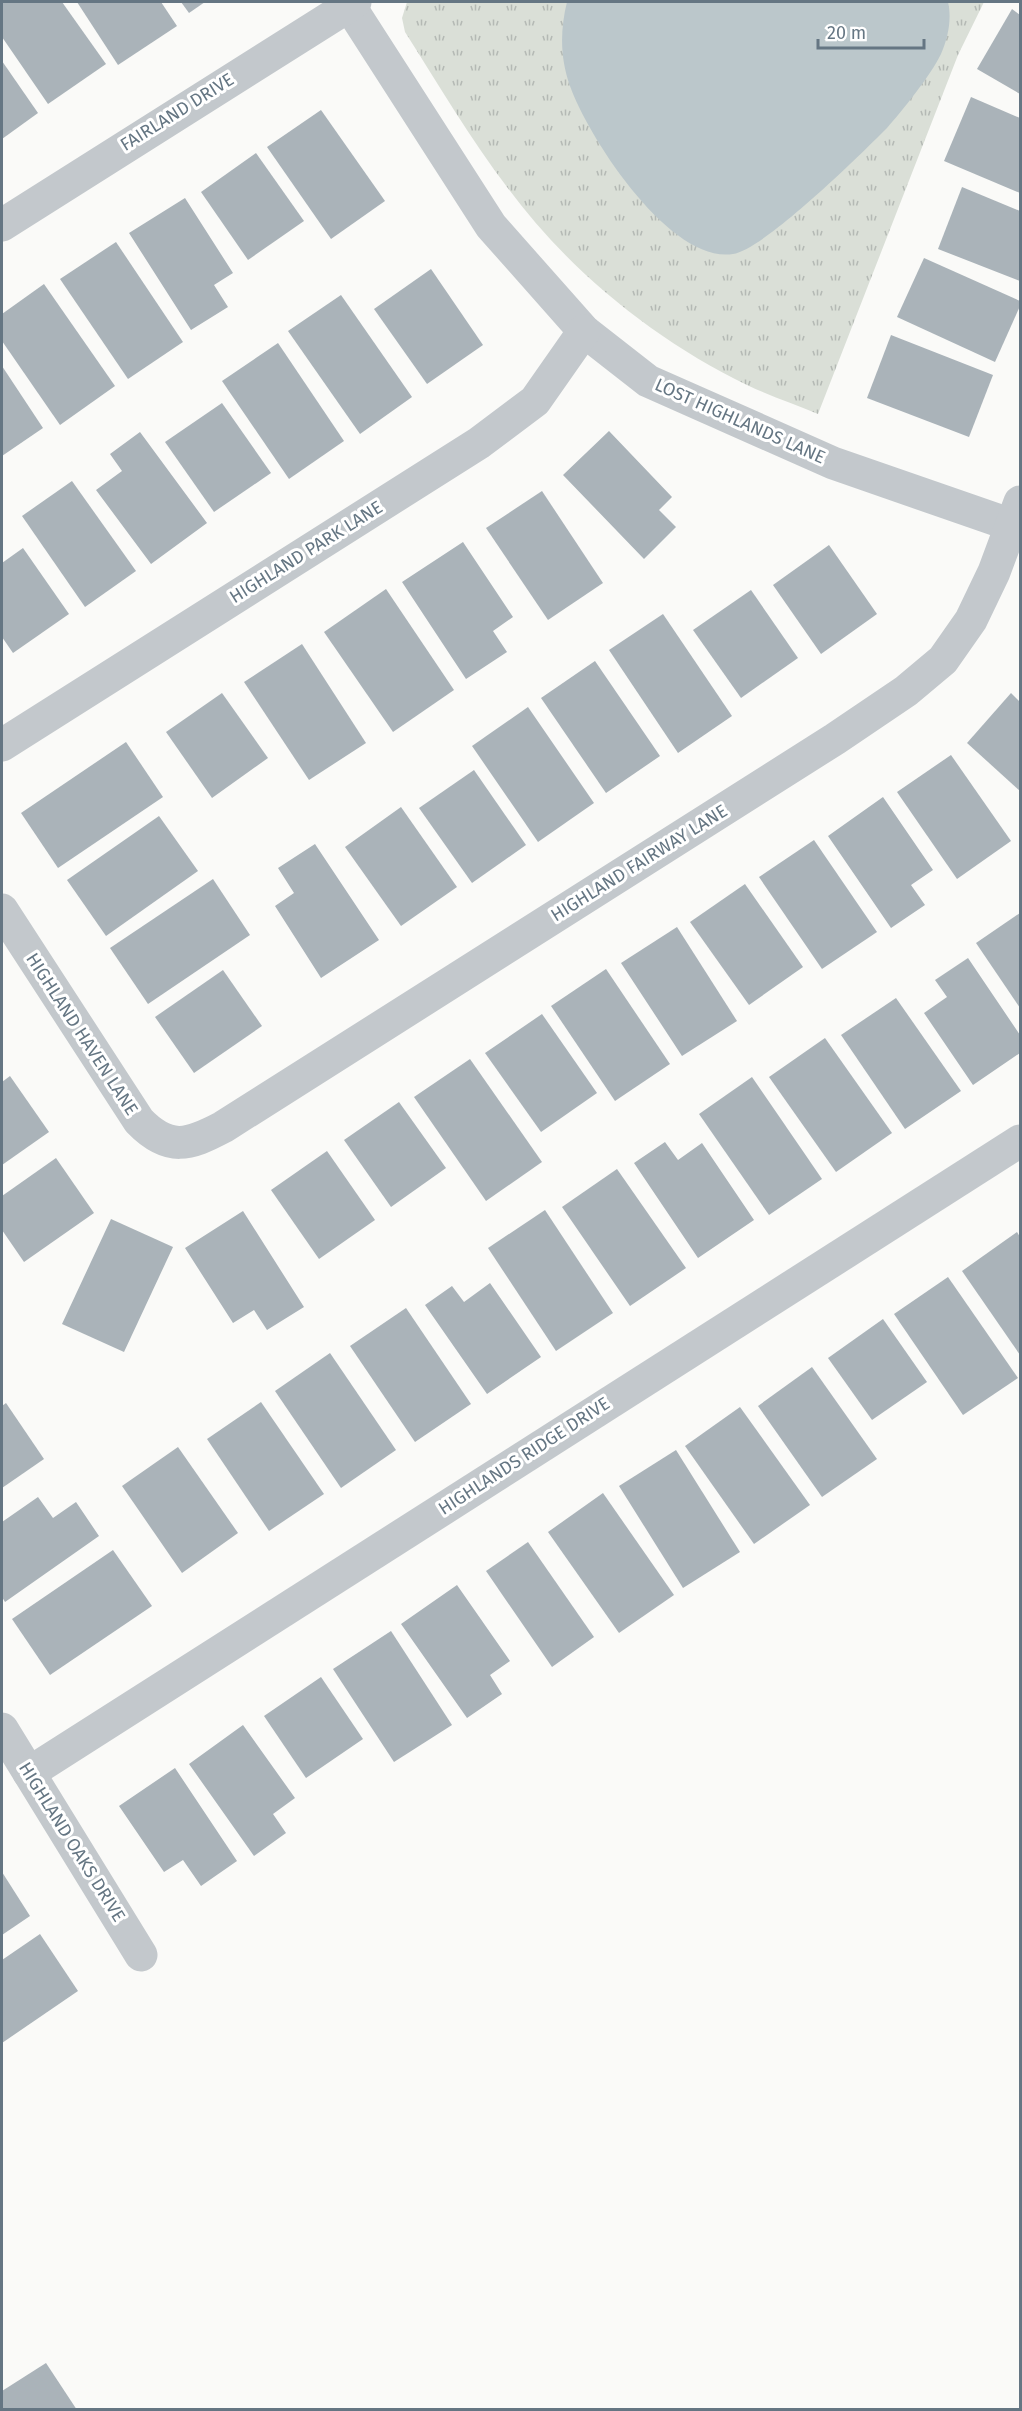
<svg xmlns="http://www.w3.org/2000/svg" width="1022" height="2411" font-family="'Fira Sans',sans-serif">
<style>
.grass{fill:url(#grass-tufts)}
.water{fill:#bbc7cb}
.building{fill:#aab3b9}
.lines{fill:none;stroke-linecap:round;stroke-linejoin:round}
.minor{stroke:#c3c8cc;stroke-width:33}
.labels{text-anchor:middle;stroke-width:6;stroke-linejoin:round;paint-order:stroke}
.street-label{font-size:18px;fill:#657683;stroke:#fff}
</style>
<defs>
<pattern id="grass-tufts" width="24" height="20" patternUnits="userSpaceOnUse" patternTransform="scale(1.5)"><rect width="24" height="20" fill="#dadfd7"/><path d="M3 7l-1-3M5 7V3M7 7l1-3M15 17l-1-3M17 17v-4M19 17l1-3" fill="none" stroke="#b4b9b4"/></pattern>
</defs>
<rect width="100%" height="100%" fill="#fafaf8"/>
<path class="grass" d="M407,2H984L958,55L818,414C794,404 770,396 747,385C654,340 568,270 507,187C470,138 438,84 405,32L402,18Z"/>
<path class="water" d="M567,2H948C952,19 948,38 941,54C931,75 902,111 887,128C861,154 765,249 733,254C670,264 588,137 570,86C560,58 560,30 567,2Z"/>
<g class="building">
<polygon points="2,2 62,2 106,64 48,104 2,37"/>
<polygon points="77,2 161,2 177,26 118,65"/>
<polygon points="181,2 205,2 189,13"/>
<polygon points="1012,9 1020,15 1020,94 977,69"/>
<polygon points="2,61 38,113 2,139"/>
<polygon points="971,97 1020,118 1020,193 944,161"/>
<polygon points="321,110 385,201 331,239 267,147"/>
<polygon points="256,153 304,221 248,260 201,192"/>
<polygon points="962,187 1020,211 1020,281 938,249"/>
<polygon points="185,198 233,273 214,285 228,307 191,330 129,233"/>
<polygon points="116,242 183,342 128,379 60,279"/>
<polygon points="924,258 1020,301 1020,306 995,362 897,317"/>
<polygon points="431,269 483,345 427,384 374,309"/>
<polygon points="44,284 115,386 60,425 2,341 2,314"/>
<polygon points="341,295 412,397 360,434 288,331"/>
<polygon points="891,335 993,375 969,437 867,398"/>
<polygon points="278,343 344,441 289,479 222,381"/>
<polygon points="2,366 43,428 2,456"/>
<polygon points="222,403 271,473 214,512 165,442"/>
<polygon points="609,431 672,497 659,510 676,527 644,559 563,475"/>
<polygon points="140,432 207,523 151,564 96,490 122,471 110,454"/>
<polygon points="72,481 136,571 85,607 22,516"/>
<polygon points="542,491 603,583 548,620 486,528"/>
<polygon points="463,542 513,617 493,631 507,652 466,679 402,582"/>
<polygon points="829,545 877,614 821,654 773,585"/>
<polygon points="23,548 69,614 13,653 2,637 2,563"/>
<polygon points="386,589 454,690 393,732 324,632"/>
<polygon points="751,590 798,658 741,698 693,630"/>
<polygon points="663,614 732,716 678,753 609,650"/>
<polygon points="302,644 366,743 309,780 244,682"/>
<polygon points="595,661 660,756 606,793 541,698"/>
<polygon points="222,693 268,758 212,798 166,732"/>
<polygon points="1011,693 1020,702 1020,791 967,743"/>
<polygon points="528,707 594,803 538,842 472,746"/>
<polygon points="126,742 163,797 58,868 21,813"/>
<polygon points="951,755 1011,841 957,879 897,792"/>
<polygon points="474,770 526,845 472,883 419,808"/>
<polygon points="883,797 933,870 911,885 925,905 891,928 828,836"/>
<polygon points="401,807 457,887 401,926 345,847"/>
<polygon points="159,816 198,871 106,936 67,880"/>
<polygon points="814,840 877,932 822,969 759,877"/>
<polygon points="315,844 379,940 321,978 275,906 294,893 278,868"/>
<polygon points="213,879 250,935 148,1004 110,948"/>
<polygon points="745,884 803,967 749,1005 690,922"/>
<polygon points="1020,913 1020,1008 976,943"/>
<polygon points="677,927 737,1021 682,1056 621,963"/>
<polygon points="968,958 1020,1035 1020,1053 973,1085 924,1013 947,997 935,980"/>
<polygon points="606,969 670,1064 615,1101 551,1006"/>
<polygon points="223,970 262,1026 194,1073 155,1017"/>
<polygon points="896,998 961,1091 905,1129 841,1035"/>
<polygon points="542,1014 597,1093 541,1132 485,1053"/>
<polygon points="825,1038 892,1133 836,1172 769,1077"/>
<polygon points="470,1059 542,1162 486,1201 414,1097"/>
<polygon points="10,1076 49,1132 2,1165 2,1082"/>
<polygon points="752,1077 822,1179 769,1215 699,1114"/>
<polygon points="399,1102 446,1168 391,1207 344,1140"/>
<polygon points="665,1142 678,1160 702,1143 754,1220 698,1258 634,1163"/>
<polygon points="327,1151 375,1220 319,1259 271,1190"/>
<polygon points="56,1158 94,1213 24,1262 2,1230 2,1196"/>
<polygon points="617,1169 686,1268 630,1306 562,1207"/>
<polygon points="545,1210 613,1313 556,1351 488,1248"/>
<polygon points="243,1211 304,1307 267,1330 254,1310 233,1323 185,1248"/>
<polygon points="111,1219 173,1247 124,1352 62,1324"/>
<polygon points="1017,1232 1020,1237 1020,1355 962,1271"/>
<polygon points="948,1277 1018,1378 963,1415 894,1314"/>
<polygon points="490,1283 541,1357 487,1394 425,1305 452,1286 464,1302"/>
<polygon points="406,1308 471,1404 415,1442 350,1346"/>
<polygon points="883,1319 927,1382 872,1420 828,1358"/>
<polygon points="330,1353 396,1450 341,1488 275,1391"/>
<polygon points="812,1367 877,1459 822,1497 758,1406"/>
<polygon points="261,1402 324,1494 269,1531 207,1439"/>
<polygon points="6,1403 44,1459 2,1488 2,1406"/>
<polygon points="740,1407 810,1505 754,1544 685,1446"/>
<polygon points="178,1447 238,1533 182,1573 122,1486"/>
<polygon points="676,1450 740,1552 683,1588 619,1486"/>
<polygon points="603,1493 674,1595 619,1633 548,1532"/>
<polygon points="38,1497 53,1518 76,1502 99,1536 5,1602 2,1597 2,1522"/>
<polygon points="528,1542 594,1637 552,1667 486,1571"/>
<polygon points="113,1550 152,1606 50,1675 12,1619"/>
<polygon points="457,1585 510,1661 490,1675 502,1694 467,1718 401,1624"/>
<polygon points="391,1631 452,1725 394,1762 333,1669"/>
<polygon points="321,1677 363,1739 306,1778 264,1716"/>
<polygon points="243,1725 295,1798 273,1814 286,1833 254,1856 189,1764"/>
<polygon points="175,1768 237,1861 201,1886 183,1860 164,1872 119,1806"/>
<polygon points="2,1872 30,1916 2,1935"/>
<polygon points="40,1934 78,1991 2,2043 2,1960"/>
<polygon points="46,2363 77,2410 2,2410 2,2391"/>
</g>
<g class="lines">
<g class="minor">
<polyline points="347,2 491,226 584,331 648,381 833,463 1020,528"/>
<polyline points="2,225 355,2"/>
<polyline points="2,745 479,443 535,401 584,331"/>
<path d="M2,910L139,1121C169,1152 189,1145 223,1127L835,739L906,691L943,660L971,620L994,572L1020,502"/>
<polyline points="2,1729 141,1955"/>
<polyline points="29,1773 1020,1141"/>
</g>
</g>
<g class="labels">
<g class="street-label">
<text transform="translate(177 112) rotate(-32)" y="6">FAIRLAND DRIVE</text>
<text transform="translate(740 421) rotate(24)" y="6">LOST HIGHLANDS LANE</text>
<text transform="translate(306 552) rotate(-32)" y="6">HIGHLAND PARK LANE</text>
<text transform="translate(639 863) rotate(-32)" y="6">HIGHLAND FAIRWAY LANE</text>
<text transform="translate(82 1034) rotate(57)" y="6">HIGHLAND HAVEN LANE</text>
<text transform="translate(524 1456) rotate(-33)" y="6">HIGHLANDS RIDGE DRIVE</text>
<text transform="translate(72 1842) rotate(58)" y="6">HIGHLAND OAKS DRIVE</text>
</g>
</g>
<rect width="1022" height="2411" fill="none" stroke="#657683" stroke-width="6"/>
<path d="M818 39v9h106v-9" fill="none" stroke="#657683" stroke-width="3"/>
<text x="827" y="39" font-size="18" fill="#657683" stroke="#ffffff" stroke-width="4.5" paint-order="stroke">20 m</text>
</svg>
